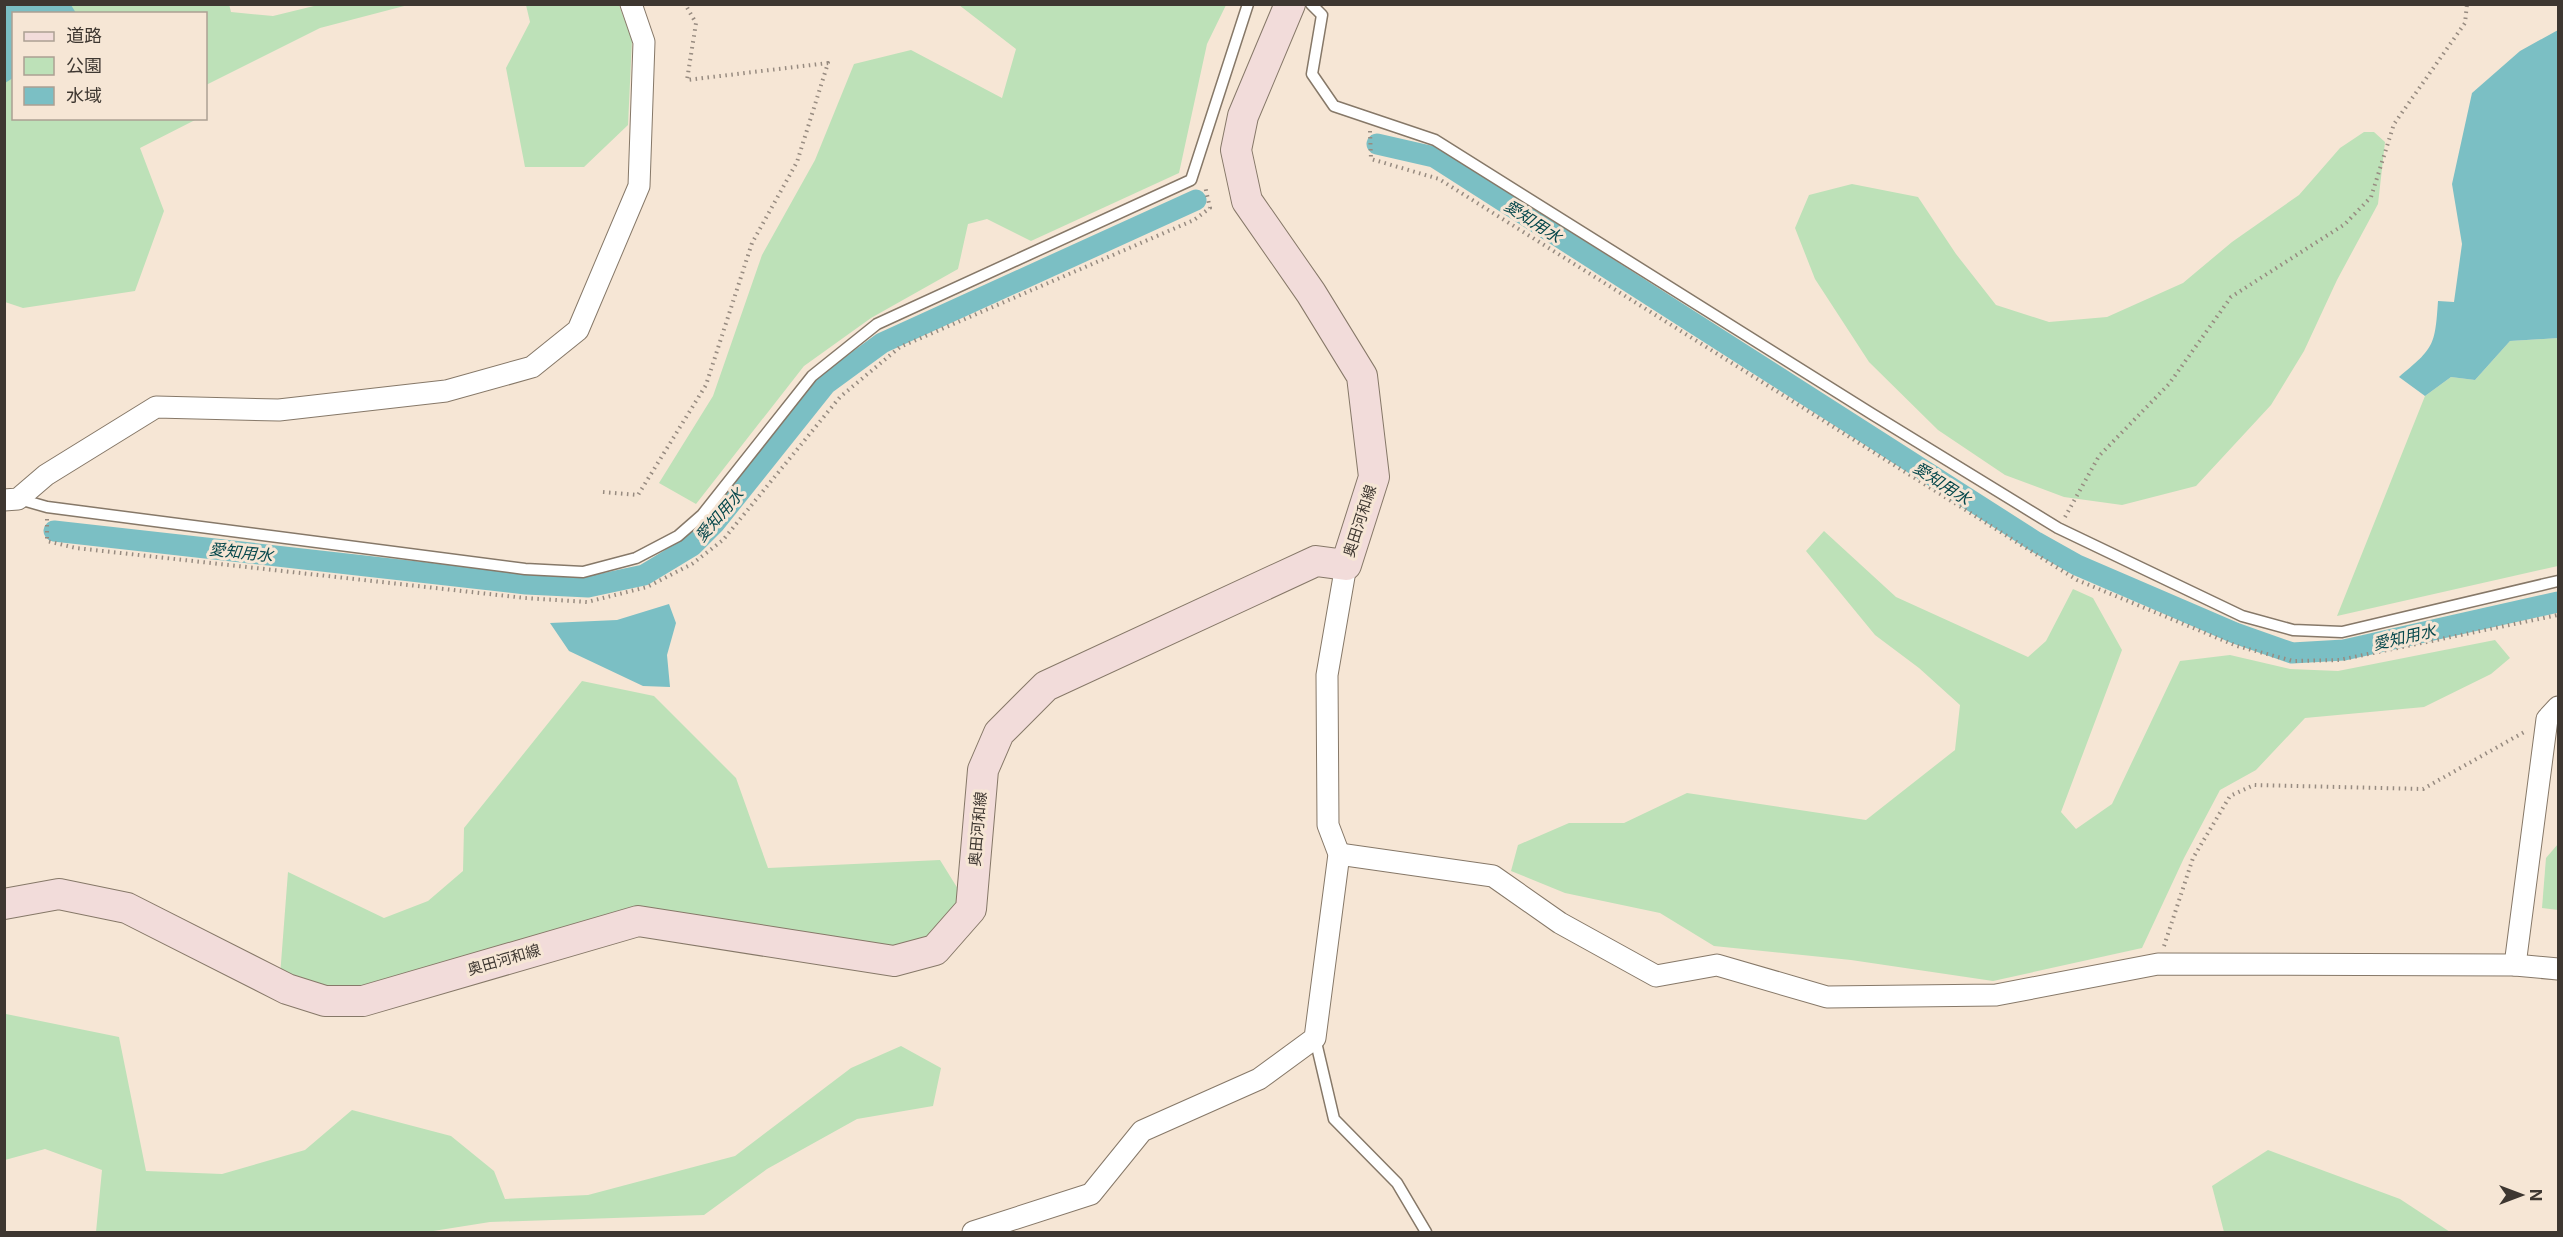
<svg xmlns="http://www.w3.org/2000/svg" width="2563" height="1237" font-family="Inter,'Noto Sans JP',sans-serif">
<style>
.green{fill:#bde1b8}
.water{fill:#7bbfc4}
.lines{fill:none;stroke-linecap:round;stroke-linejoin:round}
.canal{stroke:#7bbfc4;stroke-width:21}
.service-casing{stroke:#867868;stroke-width:13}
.minor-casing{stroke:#867868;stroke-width:23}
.secondary-casing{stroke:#867868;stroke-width:32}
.path{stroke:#978b80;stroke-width:4;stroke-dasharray:1.5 4.5;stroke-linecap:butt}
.service{stroke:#fff;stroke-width:10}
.minor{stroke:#fff;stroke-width:21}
.secondary{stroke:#f2dcda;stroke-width:30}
.labels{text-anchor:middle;stroke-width:6;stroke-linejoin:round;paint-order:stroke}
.street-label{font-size:15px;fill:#3e3731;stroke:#f6e6d5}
.water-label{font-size:16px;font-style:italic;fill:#07484c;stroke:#f6e6d5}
</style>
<rect width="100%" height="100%" fill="#f6e6d5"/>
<g class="green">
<polygon points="229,4 231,12 273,16 318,5 408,5 320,28 206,85 206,14 14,14 14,118 197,119 140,148 164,211 135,291 23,308 5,302 5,5"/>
<polygon points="526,5 619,5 632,40 628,125 584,167 525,167 506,68 530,22"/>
<polygon points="959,5 1226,5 1207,44 1179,173 1031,241 987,219 968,224 958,269 871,318 804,366 696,504 659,483 713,396 762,255 815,160 854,64 911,50 1002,98 1016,49"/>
<polygon points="2364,132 2374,132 2385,142 2378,204 2337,280 2304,351 2271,405 2196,486 2122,505 2064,497 2005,475 1938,430 1869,362 1815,279 1795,228 1809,195 1852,184 1918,197 1956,254 1996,305 2049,322 2107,317 2183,283 2232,242 2299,195 2340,148"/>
<polygon points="2558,338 2558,566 2337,616 2425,396 2451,377 2475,380 2510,341"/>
<polygon points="1824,531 1896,597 2028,657 2046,641 2073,589 2093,598 2122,650 2061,812 2076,829 2112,804 2180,661 2230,655 2290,669 2338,671 2495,640 2510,658 2491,674 2424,707 2305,718 2256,770 2220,790 2184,858 2142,948 1993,981 1851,960 1714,946 1660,913 1565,893 1511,871 1518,845 1569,823 1624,823 1687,793 1866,820 1955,750 1960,705 1919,668 1875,635 1806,551"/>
<polygon points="582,681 654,696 736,778 768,868 940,860 963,897 935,935 889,950 641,912 364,993 326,990 280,976 288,872 384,918 428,901 463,871 464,828"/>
<polygon points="2558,844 2558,910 2542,908 2546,858"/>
<polygon points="6,1014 119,1037 146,1171 222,1174 305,1150 352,1110 451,1136 494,1171 505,1199 588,1195 735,1156 851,1068 901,1046 941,1068 933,1106 857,1119 767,1169 704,1215 490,1222 427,1232 96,1232 102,1170 45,1149 5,1160 4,1015"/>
<polygon points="2268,1150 2400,1199 2450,1232 2224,1232 2212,1186"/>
</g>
<g class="water">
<polygon points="5,4 71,5 76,13 14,14 13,78 5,83"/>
<path d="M2558,30V338L2510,341L2475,380L2451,377L2425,396L2399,377C2434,348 2435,346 2438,301L2454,302L2462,244L2452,184L2472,93L2520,51Z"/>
<polygon points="669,604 676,623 667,655 670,687 643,686 569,651 550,623 617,620"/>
</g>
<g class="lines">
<g class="canal">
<polyline points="1377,144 1434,157 2036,542 2077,565 2235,633 2292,653 2344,650 2558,602"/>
<polyline points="54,531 526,584 588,587 644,575 692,546 715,523 826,384 882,343 1196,200"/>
</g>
<defs>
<g id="service">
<polyline points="1311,4 1322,15 1312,74 1334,106 1435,140 1872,414 2058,528 2242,616 2293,630 2342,632 2558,581"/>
<polyline points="19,499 47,507 525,569 583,572 636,558 678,536 702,515 812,376 877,324 1191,180 1248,4"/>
<polyline points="1315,1038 1334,1119 1397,1183 1426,1232"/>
</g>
<g id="minor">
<polyline points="4,500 18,499 46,475 156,407 279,410 446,391 532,367 578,330 639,186 644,42 631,4"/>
<polyline points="1339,854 1493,876 1560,923 1656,976 1717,965 1827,997 1996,995 2158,964 2515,965 2558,969"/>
<polyline points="2515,965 2547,719 2558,707"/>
<polyline points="973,1232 1091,1194 1142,1131 1259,1079 1315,1038 1339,854 1328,825 1327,675 1346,565"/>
</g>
<polyline id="secondary" points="4,904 59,894 127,908 287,989 325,1001 363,1001 638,921 894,961 935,950 971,909 983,770 999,733 1046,686 1316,561 1346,565 1374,477 1362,376 1311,293 1247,201 1236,150 1243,116 1290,4"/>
</defs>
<use href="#service" class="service-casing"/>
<use href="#minor" class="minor-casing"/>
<use href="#secondary" class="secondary-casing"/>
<g class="path">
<polyline points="1370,131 1371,159 1439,179 2077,580 2237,646 2293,661 2339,660 2558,615"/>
<polyline points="603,492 638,495 706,385 752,243 797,162 828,63 687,80 696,23 685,4"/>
<polyline points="2065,517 2099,456 2169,384 2231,297 2345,224 2371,197 2394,124 2465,23 2467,4"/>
<polyline points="47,519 47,541 76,548 525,598 587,602 647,587 692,564 723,540 840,397 900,347 1194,220 1210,208 1205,186"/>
<polyline points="2164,946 2193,858 2230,796 2254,785 2423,789 2526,731"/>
</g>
<use href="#service" class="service"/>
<use href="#minor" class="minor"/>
<use href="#secondary" class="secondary"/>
</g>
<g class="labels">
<g class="street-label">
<text transform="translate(1360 521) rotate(-72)" y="5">奥田河和線</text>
<text transform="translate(978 829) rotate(-85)" y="5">奥田河和線</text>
<text transform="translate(504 960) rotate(-16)" y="5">奥田河和線</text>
</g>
<g class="water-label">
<text transform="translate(1533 221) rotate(33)" y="6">愛知用水</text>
<text transform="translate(1942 483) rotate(33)" y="6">愛知用水</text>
<text transform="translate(719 515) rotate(-49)" y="6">愛知用水</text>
<text transform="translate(241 552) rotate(6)" y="6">愛知用水</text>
<text transform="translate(2404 637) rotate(-13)" y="6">愛知用水</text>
</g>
</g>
<rect width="2563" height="1237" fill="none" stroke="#3e3731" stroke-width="12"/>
<rect x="12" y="12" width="195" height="108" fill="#f6e6d5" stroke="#aca093" stroke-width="1.5"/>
<rect x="24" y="32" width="30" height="9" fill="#f2dcda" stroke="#aca093" stroke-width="1.5"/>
<text x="66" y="42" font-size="18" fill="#3e3731">道路</text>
<rect x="24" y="57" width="30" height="18" fill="#bde1b8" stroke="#aca093" stroke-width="1.5"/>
<text x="66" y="72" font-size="18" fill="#3e3731">公園</text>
<rect x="24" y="87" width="30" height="18" fill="#7bbfc4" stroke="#aca093" stroke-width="1.5"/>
<text x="66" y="102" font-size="18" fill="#3e3731">水域</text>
<g transform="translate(2521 1195) rotate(90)" stroke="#f6e6d5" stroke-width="4.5" paint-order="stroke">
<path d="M0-4.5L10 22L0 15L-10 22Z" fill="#3e3731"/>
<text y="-9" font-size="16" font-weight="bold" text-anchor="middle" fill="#3e3731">N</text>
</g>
</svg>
